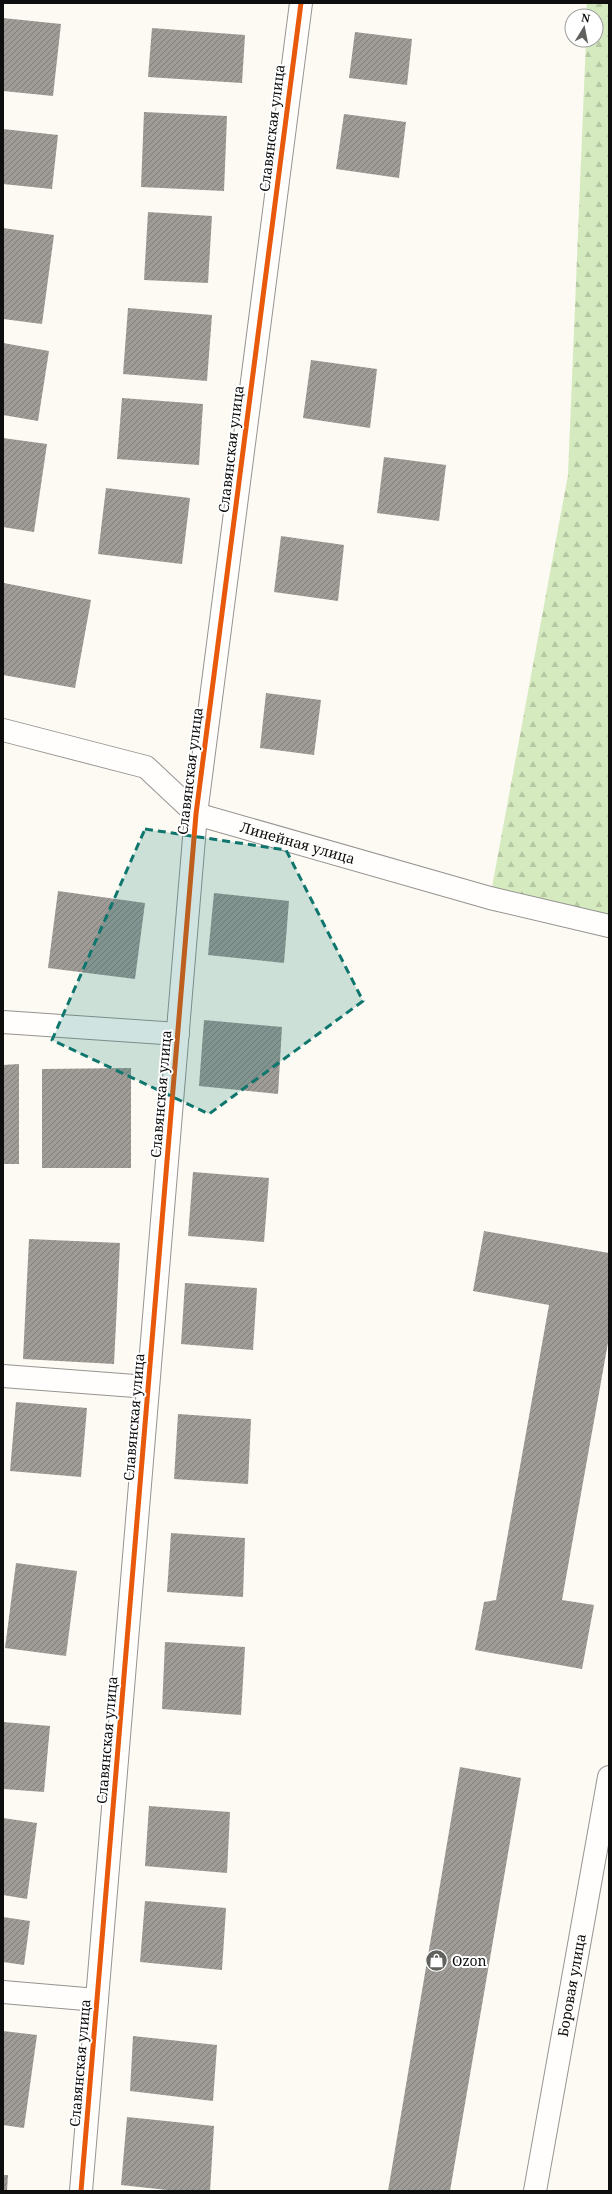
<svg xmlns="http://www.w3.org/2000/svg" width="612" height="2194" font-family="'Noto Serif',serif">
<style>
.forest{fill:url(#forest-firs)}
.building{fill:url(#building-hatch)}
.lines{fill:none;stroke-linecap:round;stroke-linejoin:round}
.street-casing{stroke:#959491;stroke-width:24}
.street{stroke:#fffefd;stroke-width:22}
.cycleway-casing{stroke:#fff;stroke-width:8}
.cycleway{stroke:#e8590c;stroke-width:5}
.marked{fill:#0f766e;fill-opacity:0.2;stroke:#0f766e;stroke-width:3;stroke-dasharray:8 5;stroke-linejoin:round}
.labels{text-anchor:middle;stroke-width:4;stroke-linejoin:round;paint-order:stroke}
.street-label{font-size:14px;fill:#0e0e0e;stroke:#fff}
.poi-label{font-size:14px;fill:#0e0e0e;stroke:#fff;text-anchor:start}
</style>
<defs>
<pattern id="forest-firs" width="22" height="20" patternUnits="userSpaceOnUse"><rect width="22" height="20" fill="#d5eabf"/><path d="M5 1l3.5 6h-7zM16 11l3.5 6h-7z" fill="#b6c8a3"/></pattern>
<pattern id="building-hatch" width="6" height="6" patternUnits="userSpaceOnUse"><rect width="6" height="6" fill="#9f9c98"/><path d="M-1 1l2-2M0 6l6-6M5 7l2-2" fill="none" stroke="#807e7a"/></pattern>
</defs>
<rect width="100%" height="100%" fill="#fcfaf2"/>
<polygon class="forest" points="587,3 609,3 609,926 490,898 568,475 586,40 596,40 596,16 586,16"/>
<g class="building">
<polygon points="3,18 61,24 53,96 3,91"/>
<polygon points="152,28 245,35 242,83 148,77"/>
<polygon points="355,32 412,39 407,85 349,78"/>
<polygon points="144,112 227,116 224,191 141,187"/>
<polygon points="344,114 406,122 399,178 336,169"/>
<polygon points="3,129 58,135 52,189 3,184"/>
<polygon points="148,212 212,216 208,283 144,280"/>
<polygon points="3,228 54,235 42,324 3,319"/>
<polygon points="128,308 212,315 207,381 123,374"/>
<polygon points="3,343 49,351 38,421 3,415"/>
<polygon points="311,360 377,369 370,428 303,418"/>
<polygon points="122,398 203,404 199,465 117,459"/>
<polygon points="3,438 47,444 34,532 3,527"/>
<polygon points="384,457 446,465 439,521 377,513"/>
<polygon points="106,488 190,498 182,564 98,554"/>
<polygon points="281,536 344,545 338,601 274,592"/>
<polygon points="4,583 91,600 75,688 3,675"/>
<polygon points="266,693 321,700 314,755 260,748"/>
<polygon points="58,891 145,903 135,979 48,968"/>
<polygon points="214,893 289,901 284,963 208,955"/>
<polygon points="204,1020 282,1027 278,1094 199,1086"/>
<polygon points="19,1064 19,1164 3,1164 3,1065"/>
<polygon points="131,1068 131,1168 42,1168 42,1069"/>
<polygon points="193,1172 269,1178 264,1242 188,1236"/>
<polygon points="484,1231 609,1253 609,1337 562,1600 594,1605 582,1669 475,1650 484,1602 496,1600 549,1305 473,1291"/>
<polygon points="29,1239 120,1243 114,1364 23,1359"/>
<polygon points="185,1283 257,1288 253,1350 181,1344"/>
<polygon points="16,1402 87,1408 81,1477 10,1471"/>
<polygon points="178,1414 251,1419 248,1484 174,1479"/>
<polygon points="171,1533 245,1538 243,1597 167,1592"/>
<polygon points="16,1563 77,1571 66,1656 5,1648"/>
<polygon points="165,1642 245,1647 241,1715 162,1709"/>
<polygon points="3,1722 50,1726 44,1792 3,1789"/>
<polygon points="460,1767 521,1778 450,2191 388,2191"/>
<polygon points="149,1806 230,1812 227,1873 145,1866"/>
<polygon points="3,1818 37,1823 27,1899 3,1895"/>
<polygon points="145,1901 226,1908 222,1970 140,1962"/>
<polygon points="3,1917 30,1921 24,1965 3,1962"/>
<polygon points="3,2031 37,2035 24,2128 3,2125"/>
<polygon points="133,2036 217,2045 213,2101 130,2091"/>
<polygon points="127,2117 214,2126 210,2191 176,2191 121,2185"/>
<polygon points="3,2175 8,2175 7,2191 3,2191"/>
</g>
<g class="lines">
<defs>
<g id="street">
<path id="s1" d="M3,730L146,767L196,814L490,898L609,926"/>
<polyline points="3,1022 178,1034"/>
<polyline points="3,1376 148,1387"/>
<polyline points="3,1992 97,2000"/>
<polyline points="81,2191 196,814 301,3"/>
<path id="s2" d="M535,2191L609,1777"/>
</g>
</defs>
<use href="#street" class="street-casing"/>
<use href="#street" class="street"/>
<defs>
<polyline id="cycleway" points="81,2191 196,814 301,3"/>
</defs>
<use href="#cycleway" class="cycleway-casing"/>
<use href="#cycleway" class="cycleway"/>
</g>
<path class="marked" d="M145,829L286,850L363,1001L209,1114L52,1040Z"/>
<defs>
<symbol id="shop-disc" viewBox="-11 -11 22 22"><circle r="9.5" fill="#61615e" stroke="#fff"/><path d="M-5-2.5h2.3a2.7 3.5 0 0 1 5.4 0H5L5.5 6h-11ZM-1.5-2.5h3a1.5 2.3 0 0 0-3 0Z" fill="#fff"/></symbol>
</defs>
<g fill-rule="evenodd">
<use href="#shop-disc" x="424" y="1948" width="25" height="25"/>
</g>
<g class="labels">
<g class="street-label">
<text transform="translate(272 128) rotate(-83)" y="5">Славянская улица</text>
<text transform="translate(231 449) rotate(-83)" y="5">Славянская улица</text>
<text transform="translate(190 771) rotate(-83)" y="5">Славянская улица</text>
<text dy="5" stroke="none"><textPath href="#s1" startOffset="322">Линейная улица</textPath></text>
<text transform="translate(161 1094) rotate(-85)" y="5">Славянская улица</text>
<text transform="translate(134 1417) rotate(-85)" y="5">Славянская улица</text>
<text transform="translate(107 1740) rotate(-85)" y="5">Славянская улица</text>
<text dy="5" stroke="none"><textPath href="#s2" startOffset="209">Боровая улица</textPath></text>
<text transform="translate(80 2063) rotate(-85)" y="5">Славянская улица</text>
</g>
<g class="poi-label">
<text x="452" y="1966">Ozon</text>
</g>
</g>
<rect width="612" height="2194" fill="none" stroke="#0e0e0e" stroke-width="8"/>
<g transform="translate(584 28) rotate(10)"><circle r="19" fill="#ffffff" stroke="#9f9f9f"/>
<path d="M0-3L7 15L0 10L-7 15Z" fill="#61615e"/>
<text y="-6" font-size="11" font-weight="bold" text-anchor="middle" fill="#0e0e0e">N</text>
</g>
</svg>
